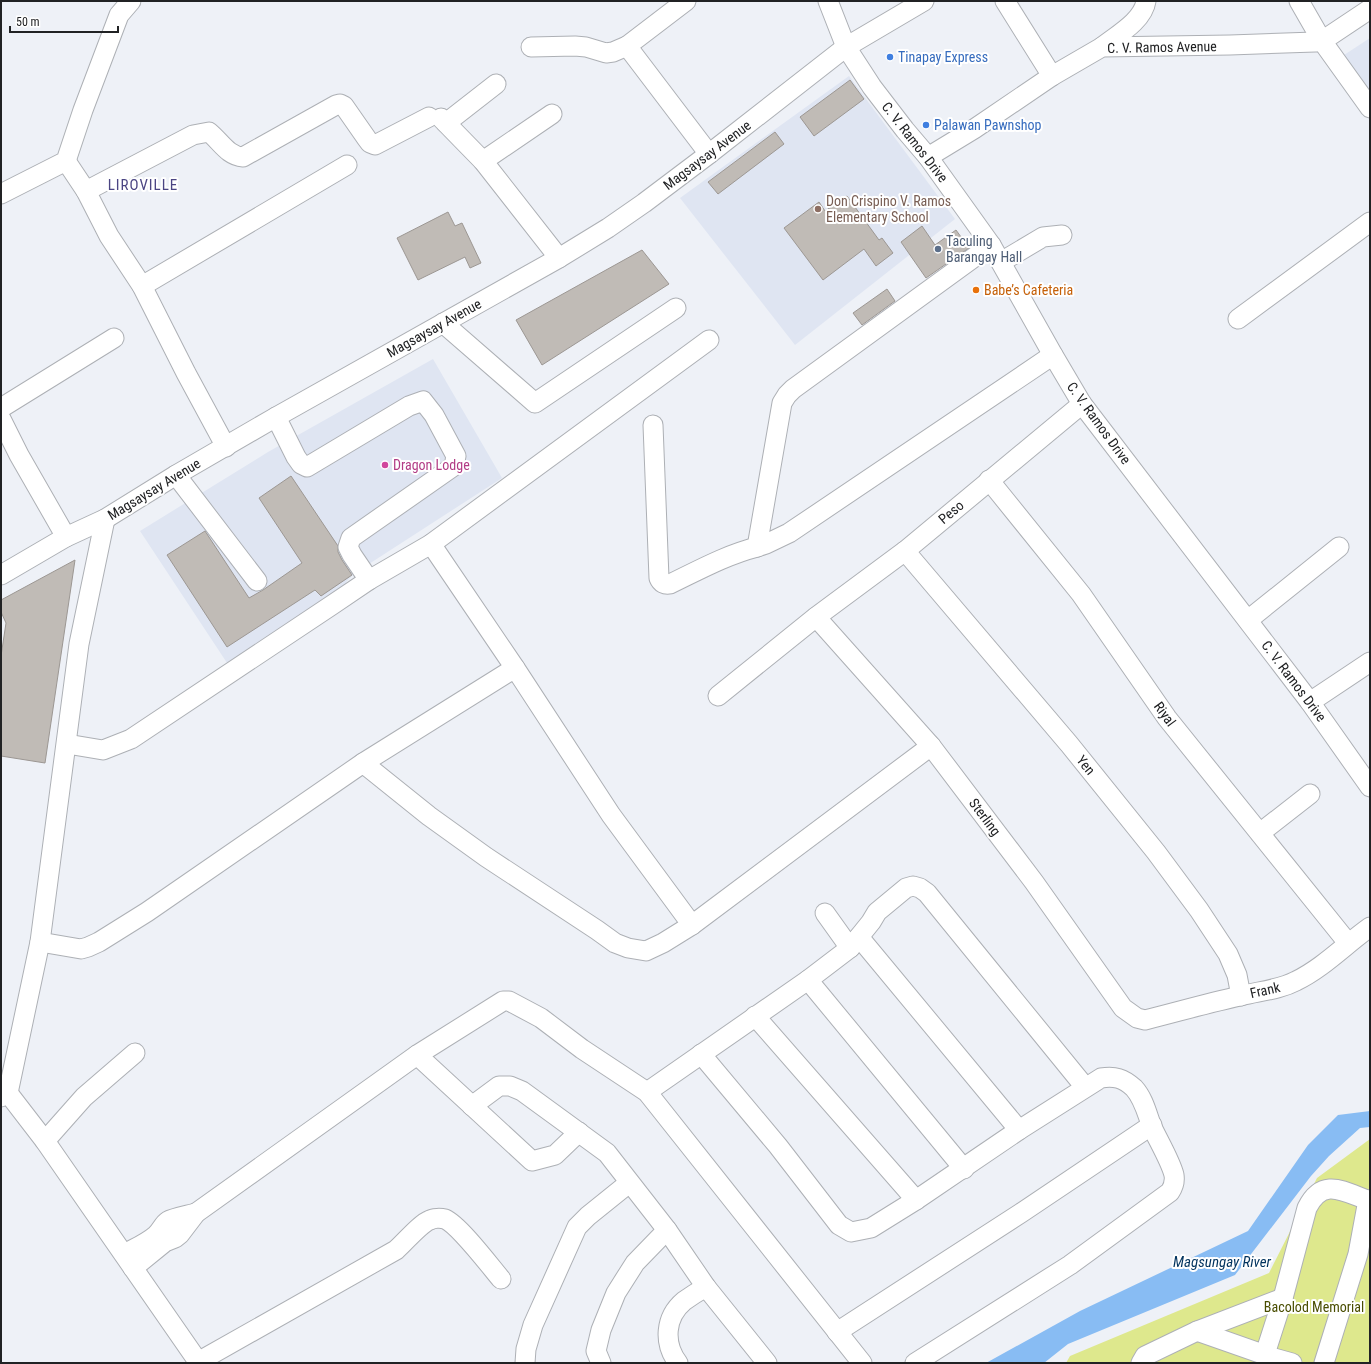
<svg xmlns="http://www.w3.org/2000/svg" width="1371" height="1364" font-family="'Roboto Condensed',sans-serif">
<style>
.built{fill:#dfe5f2}
.green{fill:#dee88d}
.water{fill:#88bcf3}
.building{fill:#c0bbb6;stroke:#9c9793}
.lines{fill:none;stroke-linecap:round;stroke-linejoin:round}
.minor-casing{stroke:#adb0b5;stroke-width:21}
.minor{stroke:#fff;stroke-width:19}
.shop-dot{fill:#3f7fe0;stroke:#fff;stroke-width:1.5}
.education-dot{fill:#8d6e63;stroke:#fff;stroke-width:1.5}
.service-dot{fill:#5c6f8a;stroke:#fff;stroke-width:1.5}
.food-dot{fill:#e8710a;stroke:#fff;stroke-width:1.5}
.hotel-dot{fill:#d1479c;stroke:#fff;stroke-width:1.5}
.labels{text-anchor:middle;stroke-width:4;stroke-linejoin:round;paint-order:stroke}
.street-label{font-size:14px;fill:#212224;stroke:#fff}
.shop-label{font-size:14px;fill:#366cbe;stroke:#fff;text-anchor:start}
.education-label{font-size:14px;fill:#785e54;stroke:#fff;text-anchor:start}
.service-label{font-size:14px;fill:#4e5e75;stroke:#fff;text-anchor:start}
.food-label{font-size:14px;fill:#c56008;stroke:#fff;text-anchor:start}
.hotel-label{font-size:14px;fill:#b23c85;stroke:#fff;text-anchor:start}
.park-label{font-size:14px;fill:#494d00;stroke:#fff}
.neighbourhood-label{font-size:15px;letter-spacing:1px;fill:#4b4583;stroke:#fff}
.water-label{font-size:15px;font-style:italic;fill:#00325d;stroke:#fff}
</style>
<rect width="100%" height="100%" fill="#eef1f7"/>
<g class="built">
<polygon points="1370,38 1370,96 1341,57"/>
<polygon points="849,76 955,219 795,345 680,198"/>
<polygon points="433,359 502,478 355,573 346,582 353,593 235,675 140,531 268,452"/>
</g>
<polygon class="green" points="1370,1139 1370,1363 1066,1363 1070,1356 1269,1273 1317,1178"/>
<polygon class="water" points="1370,1111 1370,1127 1360,1128 1329,1156 1311,1176 1235,1275 1068,1344 1044,1363 986,1363 1080,1311 1248,1231 1308,1145 1338,1115"/>
<g class="building">
<polygon points="850,80 864,99 814,136 800,117"/>
<polygon points="775,132 784,144 718,194 708,182"/>
<polygon points="847,196 879,240 882,238 893,253 876,266 864,249 823,280 784,228 819,202 825,211"/>
<polygon points="448,212 455,226 462,223 481,263 470,268 465,257 418,280 397,238"/>
<polygon points="922,226 935,245 956,230 969,248 926,278 901,242"/>
<polygon points="642,250 669,284 542,365 516,320"/>
<polygon points="887,289 895,301 862,325 853,313"/>
<polygon points="291,476 338,546 338,552 342,560 352,575 321,596 315,590 227,647 167,555 205,531 249,598 263,590 302,563 259,498"/>
<polygon points="75,560 45,763 1,756 1,656 6,623 1,612 1,600"/>
</g>
<g class="lines">
<defs>
<g id="minor">
<polyline points="686,1 627,46 709,154"/>
<polyline points="828,1 846,47 872,87 905,130 928,157 991,245 1053,355 1082,404 1310,702 1370,787"/>
<polyline points="1005,1 1052,76"/>
<polyline points="1299,1 1322,41 1370,108"/>
<polyline points="531,47 575,46 586,47 606,53 613,52 627,46"/>
<path d="M1102,47C1117,35 1143,21 1146,1"/>
<polyline points="441,118 483,161 559,258"/>
<polyline points="446,123 496,84"/>
<polyline points="928,157 974,129 1052,76 1102,47 1230,45 1315,42 1322,41 1370,9"/>
<polyline points="66,161 86,191 109,236 142,286 186,373 226,447"/>
<polyline points="483,161 552,114"/>
<path d="M86,191L193,135L209,132C221,142 228,156 243,157L336,105L340,104L344,106L367,139L370,143L375,145L429,117"/>
<polyline points="1,194 66,161 83,110 119,15 131,1"/>
<polyline points="991,245 793,389 787,395 782,403 757,547 766,544 789,533 1053,355"/>
<polyline points="1001,262 1043,237 1062,235"/>
<polyline points="142,286 347,165"/>
<polyline points="1238,319 1370,222"/>
<polyline points="443,323 535,403 676,308"/>
<polyline points="1,408 114,338"/>
<polyline points="276,417 296,457 301,464 307,467 409,406 423,401 434,415 456,456 454,466 351,538 348,547 352,555 369,580"/>
<polyline points="1,419 19,455 66,537"/>
<path d="M653,425L659,578C661,583 665,585 670,584C699,570 726,555 757,547"/>
<polyline points="176,475 257,581"/>
<polyline points="989,480 1081,594 1167,718 1348,943"/>
<polyline points="431,544 515,668 611,815 692,925"/>
<polyline points="905,551 1069,744 1156,852 1199,910 1228,954 1237,975 1241,996"/>
<polyline points="1,575 66,537 105,519 176,475 276,417 559,258 608,228 644,203 709,154 846,47 924,1"/>
<path d="M816,617L931,746L1034,882L1123,1008L1137,1018L1145,1020C1177,1012 1208,1003 1240,996C1259,991 1279,990 1296,981C1323,968 1346,944 1370,927"/>
<polyline points="1248,620 1339,547"/>
<polyline points="718,696 816,617 905,551 1082,404"/>
<polyline points="1310,702 1370,662"/>
<polyline points="67,744 103,750 131,739 332,605 369,580 431,544 709,340"/>
<polyline points="363,763 515,668"/>
<polyline points="1260,833 1310,794"/>
<polyline points="825,913 850,948"/>
<polyline points="859,937 1019,1130"/>
<polyline points="40,942 81,949 88,947 99,942 147,912 363,763 429,816 486,857 597,930 615,943 628,948 646,951 663,943 692,925 931,746"/>
<polyline points="808,980 964,1169"/>
<polyline points="755,1016 916,1200"/>
<path d="M701,1054L778,1146L839,1225L851,1232L871,1228L916,1200L1019,1130L1101,1078C1115,1076 1123,1078 1134,1088C1144,1099 1147,1114 1152,1127C1158,1140 1171,1162 1174,1175C1175,1181 1174,1186 1170,1192L1070,1265L915,1363"/>
<polyline points="417,1055 532,1161 555,1155 579,1132"/>
<polyline points="647,1092 808,980 850,948 871,922 877,912 906,888 913,886 920,888 927,893 1085,1087"/>
<polyline points="8,1093 45,1141 199,1363"/>
<polyline points="1,1097 8,1093 40,942 79,644 105,519"/>
<polyline points="472,1106 499,1086 510,1086 522,1091 607,1153 667,1230 706,1287 767,1363"/>
<polyline points="45,1141 84,1097 135,1053"/>
<path d="M124,1254C135,1248 147,1243 156,1235C161,1231 163,1224 168,1221C173,1218 189,1215 196,1213"/>
<polyline points="133,1268 165,1242 175,1238 180,1234 196,1213 417,1055 503,1001 509,1001 541,1018 582,1049 647,1092 862,1363"/>
<polyline points="1197,1331 1274,1358 1292,1363"/>
<polyline points="837,1332 1021,1213 1152,1125"/>
<path d="M1265,1354L1283,1298L1307,1208C1323,1176 1344,1192 1370,1201"/>
<path d="M198,1362L396,1250C404,1243 421,1223 430,1220C433,1218 441,1218 445,1219C459,1225 490,1266 501,1279"/>
<polyline points="525,1363 526,1349 533,1325 577,1227 588,1216 629,1183"/>
<polyline points="601,1363 596,1351 601,1330 616,1293 635,1263 667,1230"/>
<path d="M678,1363C663,1343 665,1317 684,1301C691,1296 699,1291 706,1287"/>
<polyline points="1141,1363 1145,1356 1197,1331 1283,1298"/>
<polyline points="1324,1363 1358,1254 1368,1200"/>
</g>
</defs>
<use href="#minor" class="minor-casing"/>
<use href="#minor" class="minor"/>
</g>
<g class="shop-dot">
<circle cx="890" cy="57" r="4"/>
<circle cx="926" cy="125" r="4"/>
</g>
<circle class="education-dot" cx="818" cy="209" r="4"/>
<circle class="service-dot" cx="938" cy="249" r="4"/>
<circle class="food-dot" cx="976" cy="290" r="4"/>
<circle class="hotel-dot" cx="385" cy="465" r="4"/>
<g class="labels">
<g class="street-label">
<text transform="translate(1162 47) rotate(-1)" y="5">C. V. Ramos Avenue</text>
<text transform="translate(915 142) rotate(52)" y="5">C. V. Ramos Drive</text>
<text transform="translate(707 155) rotate(-37)" y="5">Magsaysay Avenue</text>
<text transform="translate(434 328) rotate(-29)" y="5">Magsaysay Avenue</text>
<text transform="translate(1099 423) rotate(54)" y="5">C. V. Ramos Drive</text>
<text transform="translate(154 489) rotate(-31)" y="5">Magsaysay Avenue</text>
<text transform="translate(951 512) rotate(-40)" y="5">Peso</text>
<text transform="translate(1294 681) rotate(53)" y="5">C. V. Ramos Drive</text>
<text transform="translate(1165 714) rotate(54)" y="5">Riyal</text>
<text transform="translate(1086 765) rotate(51)" y="5">Yen</text>
<text transform="translate(985 817) rotate(53)" y="5">Sterling</text>
<text transform="translate(1265 990) rotate(-13)" y="5">Frank</text>
</g>
<g class="shop-label">
<text x="898" y="62">Tinapay Express</text>
<text x="934" y="130">Palawan Pawnshop</text>
</g>
<g class="education-label">
<text x="826" y="206">Don Crispino V. Ramos<tspan x="826" dy="16">Elementary School</tspan></text>
</g>
<g class="service-label">
<text x="946" y="246">Taculing<tspan x="946" dy="16">Barangay Hall</tspan></text>
</g>
<g class="food-label">
<text x="984" y="295">Babe’s Cafeteria</text>
</g>
<g class="hotel-label">
<text x="393" y="470">Dragon Lodge</text>
</g>
<g class="park-label">
<text x="1314" y="1312">Bacolod Memorial</text>
</g>
<g class="neighbourhood-label">
<text x="143" y="190">LIROVILLE</text>
</g>
<g class="water-label">
<text x="1222" y="1267">Magsungay River</text>
</g>
</g>
<rect width="1371" height="1364" fill="none" stroke="#212224" stroke-width="4"/>
<path d="M10 26v6h108v-6" fill="none" stroke="#212224" stroke-width="2"/>
<text x="16" y="26" font-size="12" fill="#212224" stroke="#ffffff" stroke-width="3" paint-order="stroke">50 m</text>
</svg>
